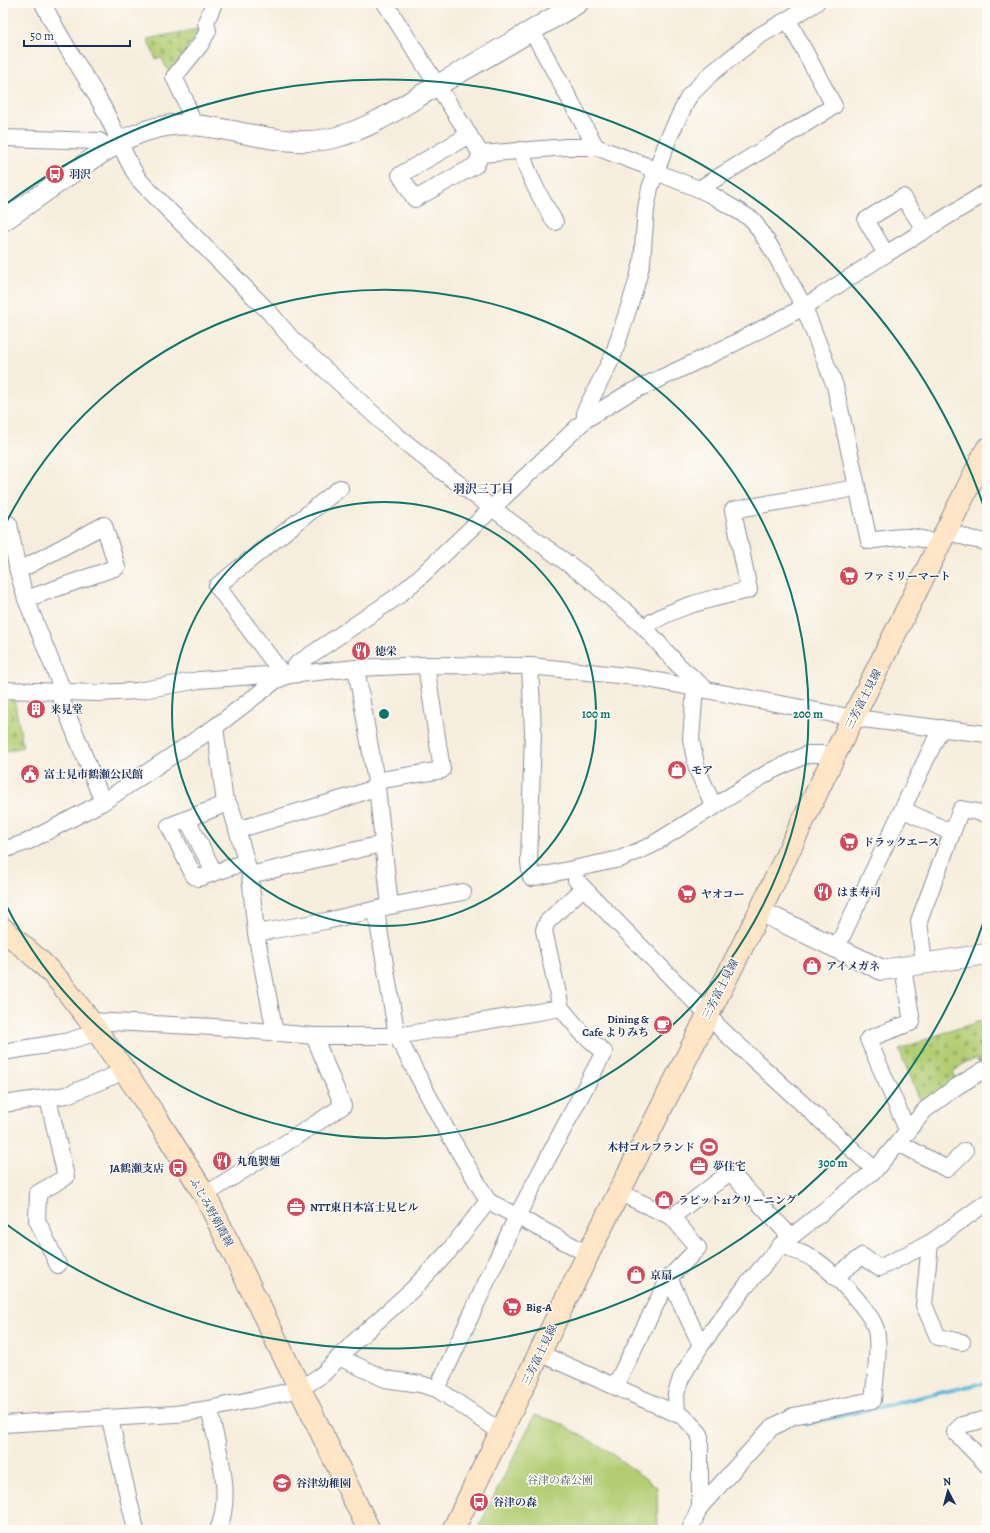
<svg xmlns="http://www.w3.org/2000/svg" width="990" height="1533" font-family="Alegreya,'Noto Serif JP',serif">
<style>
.cemetery{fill:url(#cemetery-stones);stroke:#667e68}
.park{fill:#b2cd73;stroke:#667e68}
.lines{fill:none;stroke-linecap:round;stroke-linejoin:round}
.stream{stroke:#5dbadb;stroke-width:4}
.minor-casing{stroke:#898e9d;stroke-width:18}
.tertiary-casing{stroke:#898e9d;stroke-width:22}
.secondary-casing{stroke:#898e9d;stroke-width:24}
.minor{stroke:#fff;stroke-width:16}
.tertiary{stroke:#fff;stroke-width:20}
.secondary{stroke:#fde5c5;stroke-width:22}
.ring{fill:none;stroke:#0f766e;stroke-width:2}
.labels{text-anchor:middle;stroke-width:3;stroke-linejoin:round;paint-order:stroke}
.poi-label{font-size:11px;font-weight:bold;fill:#1b2f5e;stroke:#fdfcf7;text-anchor:start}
.street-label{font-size:11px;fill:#1b2f5e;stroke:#fdfcf7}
.park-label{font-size:11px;fill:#485e64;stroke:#fdfcf7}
.neighbourhood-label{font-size:12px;font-weight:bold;fill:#1b2f5e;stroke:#fdfcf7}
.centre{fill:#0f766e;stroke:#fdfcf7;stroke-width:2}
.ring-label{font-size:12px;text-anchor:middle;font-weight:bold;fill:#0f766e;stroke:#fdfcf7;stroke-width:3;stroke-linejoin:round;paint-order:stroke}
</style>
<defs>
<pattern id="cemetery-stones" width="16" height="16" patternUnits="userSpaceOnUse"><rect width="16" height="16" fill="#b2cd73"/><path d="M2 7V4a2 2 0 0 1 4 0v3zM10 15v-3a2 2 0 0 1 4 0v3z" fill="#98b066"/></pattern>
</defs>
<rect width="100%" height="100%" fill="#fdfcf7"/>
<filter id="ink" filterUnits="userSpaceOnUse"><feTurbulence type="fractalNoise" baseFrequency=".025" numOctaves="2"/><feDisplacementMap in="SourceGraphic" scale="8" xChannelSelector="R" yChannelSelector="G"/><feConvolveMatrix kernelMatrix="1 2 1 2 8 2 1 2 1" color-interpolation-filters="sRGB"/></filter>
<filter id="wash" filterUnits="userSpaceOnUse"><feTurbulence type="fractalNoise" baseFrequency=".012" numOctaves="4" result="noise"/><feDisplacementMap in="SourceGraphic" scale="16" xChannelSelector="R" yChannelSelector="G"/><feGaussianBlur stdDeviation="0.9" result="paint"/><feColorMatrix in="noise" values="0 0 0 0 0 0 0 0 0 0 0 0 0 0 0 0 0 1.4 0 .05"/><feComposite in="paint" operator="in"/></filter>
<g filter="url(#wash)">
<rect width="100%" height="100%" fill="#f7eddc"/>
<g class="cemetery">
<polygon points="202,28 169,73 161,57 156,59 147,39"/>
<polygon points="13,692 23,747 3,752 3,693"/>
<polygon points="987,1019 987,1061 978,1063 977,1059 966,1062 953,1072 957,1083 924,1109 899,1050 934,1036"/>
</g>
<polygon class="park" points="535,1415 560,1423 608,1451 657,1487 658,1530 477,1530"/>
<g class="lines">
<polyline class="stream" points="805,1424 987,1382"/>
</g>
</g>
<g filter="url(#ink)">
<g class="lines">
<defs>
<g id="minor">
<path d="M43,3C59,38 81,68 100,102C115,127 123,157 140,181L270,313L291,338L395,434L436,467L589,579L644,627L679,666L707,690"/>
<path d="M385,3L481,154L567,147H596L644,165L656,172L699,189L715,197L753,220L775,254L804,307L835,386L869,541C897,537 913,533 939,545"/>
<polyline points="532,31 596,147"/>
<polyline points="193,124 185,100 174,77 200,45 208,31 206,22 214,3"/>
<polyline points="469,135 400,175 415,199 476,165 481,154"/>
<polyline points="3,138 99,141 109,147"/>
<path d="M521,150C528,176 541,199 555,222"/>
<polyline points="699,189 834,106 788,20"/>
<polyline points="886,254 866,220 903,197 925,230"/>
<polyline points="585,420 585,411 613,356 636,285 642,262 646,209 650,188 669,137 689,96 712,73 759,36 816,3"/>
<polyline points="9,524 18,571 26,599 63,691"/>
<polyline points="946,531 971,539 987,542"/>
<polyline points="18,571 104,525 117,567 26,599"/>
<path d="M644,627C674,606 714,598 749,590L733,510L856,488"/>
<polyline points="530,666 533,732 529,862 531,878 620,859 650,846 771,771 808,754 835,754"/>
<polyline points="289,675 297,664 398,596 421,576 585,420 627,394 725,348 804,307 886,254 987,192"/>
<polyline points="284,676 217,586 340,488"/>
<polyline points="695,688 691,739 697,769 714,807"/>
<polyline points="3,690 98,693 137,691 199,680 266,675 284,676"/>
<polyline points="58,691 103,802"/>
<polyline points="215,727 225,803"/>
<polyline points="376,781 442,770 426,665"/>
<polyline points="904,810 952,833"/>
<polyline points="187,819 214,872"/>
<polyline points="237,830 349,797 377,787"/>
<polyline points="3,850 27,842 103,802 215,727 275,681 289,675 356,668 426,665 530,666 637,677 854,718 987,734"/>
<polyline points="246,862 199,878 194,876 169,826 228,803 232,811 250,875 256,933 275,1033"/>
<polyline points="250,875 382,844"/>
<polyline points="576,880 725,1033 875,1170"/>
<polyline points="390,906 463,892"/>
<polyline points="376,911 397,1036 447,1131 488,1201 588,1254"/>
<polyline points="256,933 326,921 390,906 377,787 356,668"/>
<polyline points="836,949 941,728"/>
<polyline points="924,964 919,921 961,809 987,814"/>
<polyline points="903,968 912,1022 868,1039 908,1132"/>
<polyline points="90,1021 214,1027 314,1036 397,1036 561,1008"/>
<polyline points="3,1052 65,1042 98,1032"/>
<polyline points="48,1098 66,1177 38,1193 37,1220 58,1265"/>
<polyline points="3,1104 67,1095 125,1071"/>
<polyline points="899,1143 947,1169 965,1151"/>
<polyline points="205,1195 343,1106 314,1036"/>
<polyline points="672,1217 730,1172 791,1237"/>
<polyline points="930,1243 924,1305 938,1337 962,1342"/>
<polyline points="835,1277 862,1256 879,1268 930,1243 987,1202"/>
<polyline points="669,1278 701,1345"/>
<polyline points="541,1354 684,1417 700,1434 700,1507 690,1530"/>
<polyline points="339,1357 385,1379 420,1384 437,1389 501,1432"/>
<polyline points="615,1386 669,1278 698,1248 672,1217 620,1193"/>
<polyline points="437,1389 516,1218 604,1052 581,1032 561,1008 544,930 547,922 583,888"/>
<path d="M209,1409C217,1447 234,1493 218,1530"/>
<polyline points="677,1414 676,1394 681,1378 701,1345 746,1286 781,1245 875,1170 925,1110 956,1087 987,1068"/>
<polyline points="110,1419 136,1530"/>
<polyline points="987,1419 962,1425 955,1432 987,1465"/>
<polyline points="3,1424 176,1414 209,1409 300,1389 323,1374 353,1343 413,1289 449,1251 488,1201"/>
<path d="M700,1507L771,1428L793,1416L873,1400C875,1382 880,1348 876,1330C872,1312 833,1272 817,1261C807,1254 792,1250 781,1245"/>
</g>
<g id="tertiary">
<path d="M3,221C25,206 47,190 69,175C107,149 145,120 194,125C241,129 289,150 337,137C371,128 401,107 431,89C480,61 530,32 578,3"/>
<polyline points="760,911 882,970 987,954"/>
</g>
<g id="secondary">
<polyline points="3,929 42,963 60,982 90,1021 156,1117 205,1195 369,1530"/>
<polyline points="453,1530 588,1254 760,911 835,754 987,449"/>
</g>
</defs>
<use href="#minor" class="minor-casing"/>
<use href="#tertiary" class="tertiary-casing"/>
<use href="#secondary" class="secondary-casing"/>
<use href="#minor" class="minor"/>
<use href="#tertiary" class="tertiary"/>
<use href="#secondary" class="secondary"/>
</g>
</g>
<g class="ring">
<circle cx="384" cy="714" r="212"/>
<path d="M5 525A424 424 0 1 1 5 903"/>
<path d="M986 915A635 635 0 0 1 6 1224M6 204A635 635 0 0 1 986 513"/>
</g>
<defs>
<symbol id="bus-disc" viewBox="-11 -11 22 22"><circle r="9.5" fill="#d1495b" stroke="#fdfcf7"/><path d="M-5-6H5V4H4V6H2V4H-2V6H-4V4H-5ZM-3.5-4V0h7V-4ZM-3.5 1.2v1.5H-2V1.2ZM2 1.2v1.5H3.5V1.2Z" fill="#fff"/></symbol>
<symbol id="supermarket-disc" viewBox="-11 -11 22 22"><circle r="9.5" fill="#d1495b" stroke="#fdfcf7"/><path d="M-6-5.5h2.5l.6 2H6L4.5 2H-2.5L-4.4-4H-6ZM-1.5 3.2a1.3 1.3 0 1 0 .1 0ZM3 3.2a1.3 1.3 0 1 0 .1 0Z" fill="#fff"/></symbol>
<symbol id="restaurant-disc" viewBox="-11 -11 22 22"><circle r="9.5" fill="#d1495b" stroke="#fdfcf7"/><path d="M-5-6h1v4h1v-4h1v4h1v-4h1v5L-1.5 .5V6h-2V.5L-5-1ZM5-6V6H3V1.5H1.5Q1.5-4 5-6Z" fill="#fff"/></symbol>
<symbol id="building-disc" viewBox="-11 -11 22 22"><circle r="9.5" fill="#d1495b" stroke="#fdfcf7"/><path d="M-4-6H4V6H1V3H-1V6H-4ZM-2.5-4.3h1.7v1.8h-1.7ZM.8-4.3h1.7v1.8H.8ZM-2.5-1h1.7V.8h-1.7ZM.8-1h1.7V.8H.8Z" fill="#fff"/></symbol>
<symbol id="shop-disc" viewBox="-11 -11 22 22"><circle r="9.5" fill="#d1495b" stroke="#fdfcf7"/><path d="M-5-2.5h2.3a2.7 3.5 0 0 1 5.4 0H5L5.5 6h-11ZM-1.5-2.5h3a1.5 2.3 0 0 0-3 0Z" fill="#fff"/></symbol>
<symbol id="civic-disc" viewBox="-11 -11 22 22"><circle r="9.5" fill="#d1495b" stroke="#fdfcf7"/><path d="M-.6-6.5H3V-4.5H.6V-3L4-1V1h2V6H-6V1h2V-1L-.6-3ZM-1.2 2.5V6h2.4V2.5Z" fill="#fff"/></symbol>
<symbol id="cafe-disc" viewBox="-11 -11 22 22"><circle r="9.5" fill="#d1495b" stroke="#fdfcf7"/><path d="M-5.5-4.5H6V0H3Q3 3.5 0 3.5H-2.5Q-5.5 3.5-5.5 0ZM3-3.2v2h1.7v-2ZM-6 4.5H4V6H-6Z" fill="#fff"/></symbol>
<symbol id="stadium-disc" viewBox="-11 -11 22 22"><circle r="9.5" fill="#d1495b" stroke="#fdfcf7"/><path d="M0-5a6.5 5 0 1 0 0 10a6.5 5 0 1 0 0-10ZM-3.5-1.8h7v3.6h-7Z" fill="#fff"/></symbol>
<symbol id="office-disc" viewBox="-11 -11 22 22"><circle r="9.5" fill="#d1495b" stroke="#fdfcf7"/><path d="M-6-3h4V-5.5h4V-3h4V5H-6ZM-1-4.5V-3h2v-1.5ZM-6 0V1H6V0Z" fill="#fff"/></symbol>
<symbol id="school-disc" viewBox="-11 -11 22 22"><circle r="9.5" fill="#d1495b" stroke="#fdfcf7"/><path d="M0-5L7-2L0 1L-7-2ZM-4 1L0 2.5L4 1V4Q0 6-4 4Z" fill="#fff"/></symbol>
</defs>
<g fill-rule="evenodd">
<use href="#bus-disc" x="44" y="163" width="22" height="22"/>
<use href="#supermarket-disc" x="838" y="565" width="22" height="22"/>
<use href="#restaurant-disc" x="350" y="640" width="22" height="22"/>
<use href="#building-disc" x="25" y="698" width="22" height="22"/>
<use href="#shop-disc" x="666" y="759" width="22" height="22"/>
<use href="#civic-disc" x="19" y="763" width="22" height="22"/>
<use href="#supermarket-disc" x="838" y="831" width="22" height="22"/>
<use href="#restaurant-disc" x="812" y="881" width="22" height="22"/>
<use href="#supermarket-disc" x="676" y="883" width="22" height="22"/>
<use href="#shop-disc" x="801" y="955" width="22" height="22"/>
<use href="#cafe-disc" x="652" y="1014" width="22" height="22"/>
<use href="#stadium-disc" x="698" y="1136" width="22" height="22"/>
<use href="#restaurant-disc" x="211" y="1150" width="22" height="22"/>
<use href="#office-disc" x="688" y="1155" width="22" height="22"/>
<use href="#bus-disc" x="167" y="1157" width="22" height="22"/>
<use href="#shop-disc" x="653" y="1189" width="22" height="22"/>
<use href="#office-disc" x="285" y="1196" width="22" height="22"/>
<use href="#shop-disc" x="625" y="1264" width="22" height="22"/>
<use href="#supermarket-disc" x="501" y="1296" width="22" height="22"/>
<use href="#school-disc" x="271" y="1472" width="22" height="22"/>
<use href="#bus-disc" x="468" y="1491" width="22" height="22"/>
</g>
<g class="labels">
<g class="poi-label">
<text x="69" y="178">羽沢</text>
<text x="863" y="580">ファミリーマート</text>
<text x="375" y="655">徳栄</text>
<text x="50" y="713">来見堂</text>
<text x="691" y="774">モア</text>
<text x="44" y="778">富士見市鶴瀬公民館</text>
<text x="863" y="846">ドラックエース</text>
<text x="837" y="896">はま寿司</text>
<text x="701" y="898">ヤオコー</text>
<text x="826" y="970">アイメガネ</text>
<text x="649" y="1023" text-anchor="end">Dining &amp;<tspan x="649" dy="13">Cafe よりみち</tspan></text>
<text x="695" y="1151" text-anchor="end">木村ゴルフランド</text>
<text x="236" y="1165">丸亀製麺</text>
<text x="713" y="1170">夢住宅</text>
<text x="164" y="1172" text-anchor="end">JA鶴瀬支店</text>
<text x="678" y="1204">ラビット21クリーニング</text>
<text x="310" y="1211">NTT東日本富士見ビル</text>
<text x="650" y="1279">京扇</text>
<text x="526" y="1311">Big-A</text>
<text x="296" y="1487">谷津幼稚園</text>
<text x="493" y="1506">谷津の森</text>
</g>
<g class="street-label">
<text transform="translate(863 699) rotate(-63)" y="4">三芳富士見線</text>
<text transform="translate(720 989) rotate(-63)" y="4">三芳富士見線</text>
<text transform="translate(212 1212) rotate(61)" y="4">ふじみ野朝霞線</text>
<text transform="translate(539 1355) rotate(-64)" y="4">三芳富士見線</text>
</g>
<g class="park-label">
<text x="560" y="1484">谷津の森公園</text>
</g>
<g class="neighbourhood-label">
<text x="483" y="493">羽沢三丁目</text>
</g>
</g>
<circle cx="384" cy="714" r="6" class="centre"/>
<g class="ring-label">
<text x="596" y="718">100 m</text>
<text x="808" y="718">200 m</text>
<text x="833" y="1167">300 m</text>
</g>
<rect width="990" height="1533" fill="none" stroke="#fdfcf7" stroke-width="16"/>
<g transform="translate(948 1491) rotate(354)" stroke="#fdfcf7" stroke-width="3" paint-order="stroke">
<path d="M0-3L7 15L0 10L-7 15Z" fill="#1b2f5e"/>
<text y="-6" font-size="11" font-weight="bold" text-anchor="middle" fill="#1b2f5e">N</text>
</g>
<path d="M24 40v6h106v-6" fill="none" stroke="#1b2f5e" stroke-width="2"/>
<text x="30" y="40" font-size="12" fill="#1b2f5e" stroke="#fdfcf7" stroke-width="3" paint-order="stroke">50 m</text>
</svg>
